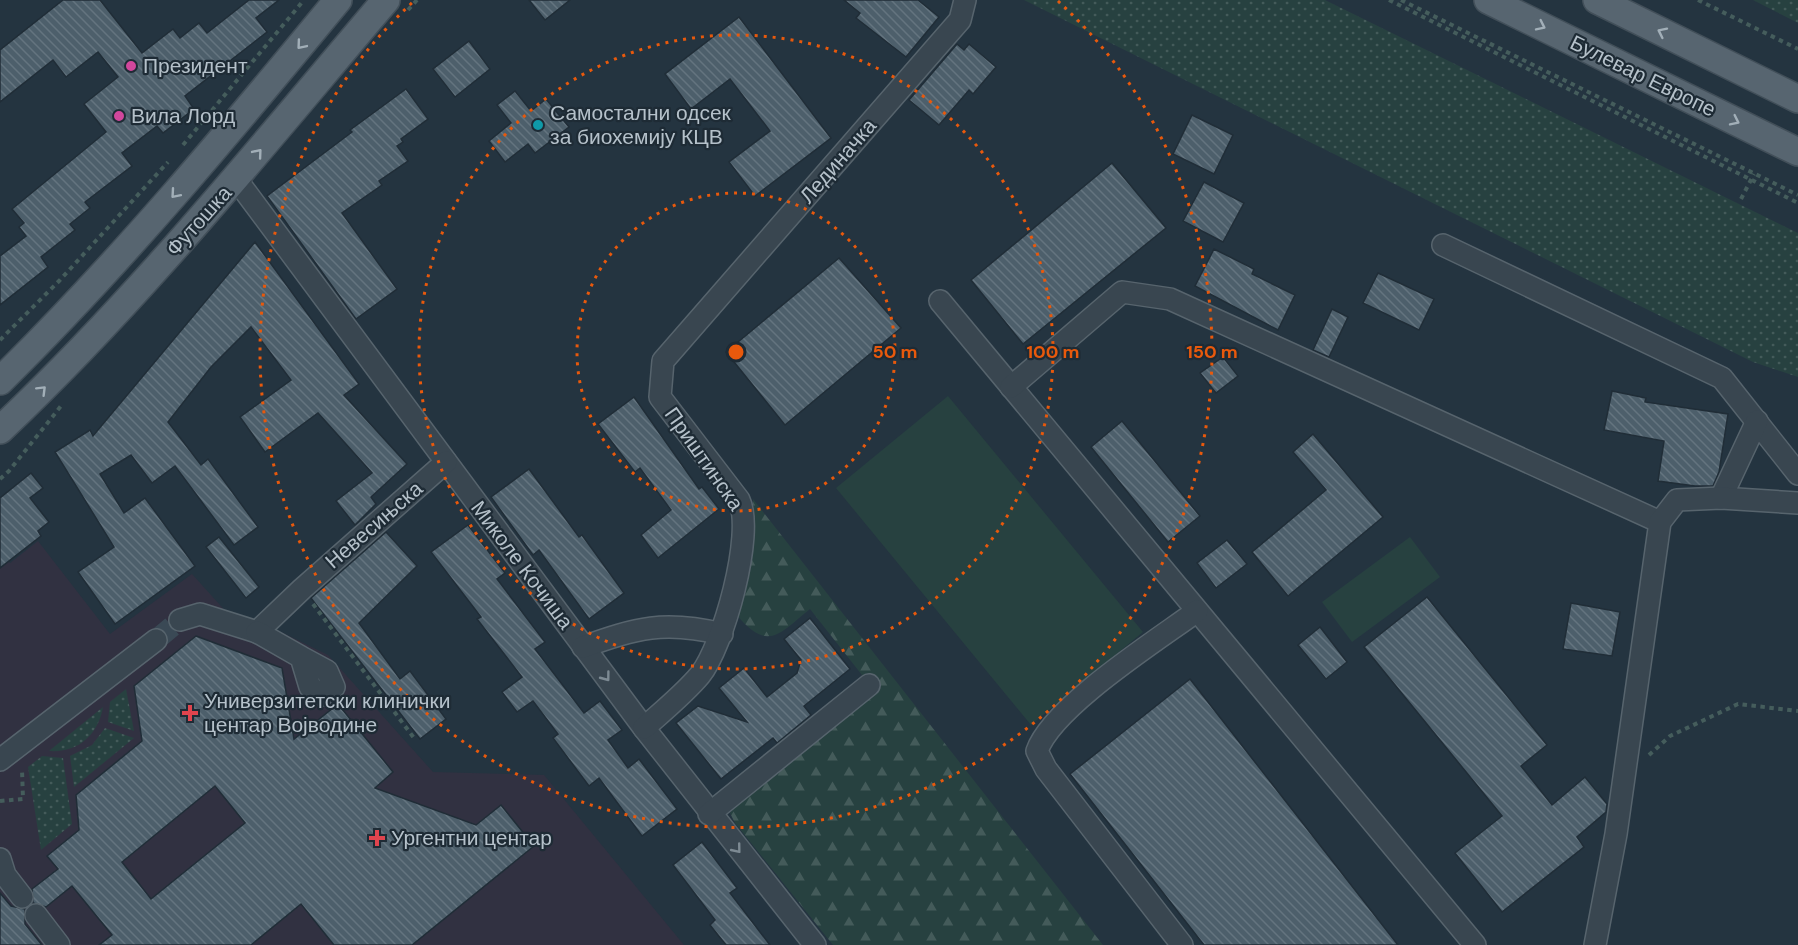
<svg xmlns="http://www.w3.org/2000/svg" width="1798" height="945" font-family="'DM Sans',sans-serif">
<style>
.medical{fill:#313141}
.grass{fill:url(#grass-dots)}
.forest{fill:url(#forest-firs)}
.pitch{fill:#274140}
.building{fill:url(#building-back-hatch);stroke:#202d37;stroke-width:1.5;fill-rule:evenodd}
.lines{fill:none;stroke-linecap:round;stroke-linejoin:round}
.minor-tunnel{stroke:#3a4955;stroke-width:21;stroke-dasharray:21 10;stroke-linecap:butt}
.minor-casing{stroke:#57646d;stroke-width:24}
.major-casing{stroke:#424f59;stroke-width:30}
.path{stroke:#455d5c;stroke-width:4;stroke-dasharray:4.5 4.5;stroke-linecap:butt}
.minor{stroke:#394650;stroke-width:21}
.major{stroke:#576570;stroke-width:27}
.oneway{stroke:#a2afb8}
.oneway2{stroke:#7d8a93}
.ring{fill:none;stroke:#e8590c;stroke-width:3;stroke-dasharray:3 6}
.hotel-dot{fill:#d1479c;stroke:#1e2b35;stroke-width:2}
.culture-dot{fill:#0f9aa8;stroke:#1e2b35;stroke-width:2}
.health-dot{fill:#e0444e;stroke:#1e2b35;stroke-width:2}
.labels{text-anchor:middle;stroke-width:4.5;stroke-linejoin:round;paint-order:stroke}
.poi-label{font-size:21px;fill:#b5c1ca;stroke:#1e2b35;text-anchor:start}
.street-label{font-size:21px;fill:#b5c1ca;stroke:#1e2b35}
.centre{fill:#e8590c;stroke:#1e2b35;stroke-width:3}
.ring-label{font-size:18px;text-anchor:middle;font-weight:bold;fill:#e8590c;stroke:#1e2b35;stroke-width:4.5;stroke-linejoin:round;paint-order:stroke}
</style>
<defs>
<pattern id="grass-dots" width="8" height="8" patternUnits="userSpaceOnUse" patternTransform="scale(1.5)"><rect width="8" height="8" fill="#274140"/><path d="M2 2h.1M6 6h.1" fill="none" stroke="#445b5a" stroke-width="1.8" stroke-linecap="round"/></pattern>
<pattern id="forest-firs" width="22" height="20" patternUnits="userSpaceOnUse" patternTransform="scale(1.5)"><rect width="22" height="20" fill="#274140"/><path d="M5 1l3.5 6h-7zM16 11l3.5 6h-7z" fill="#445b5a"/></pattern>
<pattern id="building-back-hatch" width="6" height="6" patternUnits="userSpaceOnUse" patternTransform="scale(1.5)"><rect width="6" height="6" fill="#4d5f6b"/><path d="M-1 5l2 2M0 0l6 6M5-1l2 2" fill="none" stroke="#64747f"/></pattern>
</defs>
<rect width="100%" height="100%" fill="#243440"/>
<polygon class="medical" points="38,541 110,634 192,574 229,615 281,632 328,655 433,772 544,775 684,945 0,945 0,552 10,563"/>
<g class="grass">
<polygon points="1024,0 1325,0 1798,233 1798,377 1753,362"/>
<polygon points="1753,0 1798,0 1798,23"/>
<polygon points="126,689 134,731 108,722 110,702"/>
<path d="M103,707C98,735 78,753 49,751Z"/>
<polygon points="105,728 134,738 74,787 70,756 92,745"/>
<polygon points="42,756 63,758 72,824 41,850 28,767"/>
</g>
<path class="forest" d="M753,499L1103,945H833L735,823L730,813L737,803L869,677L862,675L810,609C780,633 768,653 737,615L753,533Z"/>
<g class="pitch">
<polygon points="948,396 1143,632 1031,725 836,488"/>
<polygon points="1410,537 1440,577 1352,642 1322,602"/>
</g>
<g class="building">
<polygon points="63,0 100,0 142,53 173,29 180,38 199,23 207,33 249,0 279,0 256,18 267,32 185,96 194,109 163,133 157,126 122,153 132,166 85,202 90,208 70,224 75,230 41,257 48,267 0,305 0,256 26,236 19,227 24,223 12,209 106,132 84,104 118,77 98,52 66,77 53,60 0,102 0,50"/>
<polygon points="529,0 570,0 545,20"/>
<polygon points="844,0 918,0 939,17 906,57 856,18 860,13"/>
<polygon points="739,17 831,138 755,196 729,162 770,131 730,79 691,109 665,74"/>
<polygon points="469,41 490,69 455,97 433,69"/>
<polygon points="957,44 964,50 969,44 996,67 973,94 969,90 939,125 909,100"/>
<polygon points="406,89 428,119 401,139 403,142 397,146 408,161 379,181 382,185 342,213 397,289 356,319 267,196 352,132 350,130"/>
<polygon points="515,91 531,111 546,99 569,127 535,153 528,144 505,162 489,141 511,123 497,105"/>
<polygon points="1192,115 1233,135 1214,174 1173,154"/>
<polygon points="1112,163 1166,228 1023,344 971,280"/>
<polygon points="1204,182 1244,203 1223,242 1183,221"/>
<polygon points="255,242 359,384 344,395 407,464 371,497 376,504 355,525 336,501 372,473 318,413 265,452 240,417 291,380 251,327 211,367 168,422 201,465 208,459 258,527 234,545 175,466 152,483 131,455 100,474 124,513 145,498 195,566 115,624 78,572 114,547 55,452 90,430 93,436"/>
<polygon points="1214,249 1254,269 1252,274 1295,295 1278,330 1195,286"/>
<polygon points="839,258 901,328 785,425 726,352"/>
<polygon points="1378,273 1434,299 1419,330 1363,303"/>
<polygon points="1332,309 1348,317 1329,357 1313,350"/>
<polygon points="1223,357 1238,376 1216,393 1200,373"/>
<polygon points="1612,391 1646,398 1645,402 1728,414 1719,472 1713,486 1695,486 1658,481 1664,441 1604,430"/>
<polygon points="634,397 699,489 702,487 719,509 658,558 641,535 671,510 640,468 635,472 598,424"/>
<polygon points="1122,421 1200,516 1168,542 1091,447"/>
<polygon points="1313,434 1383,517 1288,596 1252,552 1326,490 1293,452"/>
<polygon points="529,469 579,537 582,535 624,593 589,619 539,550 533,555 491,497"/>
<polygon points="31,473 43,488 30,498 49,522 38,531 41,536 0,568 0,498"/>
<polygon points="468,525 505,573 497,579 545,642 535,649 584,713 600,701 622,730 608,740 628,768 639,759 677,809 642,836 599,778 589,786 553,738 558,734 533,701 517,712 502,692 522,677 477,619 481,617 431,552"/>
<polygon points="386,532 417,566 359,623 400,679 410,671 446,719 420,739 311,598"/>
<polygon points="219,537 259,587 246,598 206,547"/>
<polygon points="1227,540 1247,564 1216,588 1197,563"/>
<polygon points="1427,597 1547,745 1521,766 1552,805 1585,777 1607,804 1606,812 1577,837 1584,847 1502,912 1455,853 1502,816 1364,647"/>
<polygon points="1571,603 1620,612 1612,656 1563,649"/>
<polygon points="810,618 850,669 804,706 811,715 777,743 773,738 721,779 676,723 698,706 747,722 719,688 744,668 767,697 797,673 801,660 784,639"/>
<polygon points="1320,627 1347,662 1326,679 1298,645"/>
<path d="M196,636L282,668L294,739L338,704L393,772L375,788L476,825L501,805L534,846L412,945H334L301,904L251,945H99L112,935L72,886L46,907L33,903L32,889L58,869L47,856L79,830L76,795L142,741L134,686ZM215,786L245,823L151,899L122,862Z"/>
<polygon points="1190,679 1398,945 1204,945 1070,774"/>
<polygon points="702,842 737,888 730,893 770,945 726,945 710,925 715,920 673,865"/>
<polygon points="0,893 11,906 25,909 25,924 42,945 0,945"/>
</g>
<g class="lines">
<polyline class="minor-tunnel" points="156,640 180,620"/>
<defs>
<g id="minor">
<polyline points="236,179 644,728 815,945"/>
<polyline points="1443,245 1722,378 1798,474"/>
<polyline points="940,301 1475,945"/>
<polyline points="1011,387 1122,292 1170,299 1660,522"/>
<polyline points="1721,498 1757,421"/>
<polyline points="180,620 200,614 257,632 302,589 446,462"/>
<polyline points="257,632 301,657 310,687 322,695 334,687 327,671 301,657"/>
<path d="M583,647C637,628 664,620 722,634"/>
<path d="M644,728C663,711 684,694 700,675C723,647 755,533 739,500L660,397L663,361L960,20L965,0"/>
<polyline points="0,760 156,640"/>
<polyline points="709,814 869,685"/>
<polyline points="0,859 5,875 22,897"/>
<polyline points="36,915 59,945"/>
<path d="M1182,945L1046,769L1037,751C1052,707 1156,641 1197,611"/>
<polyline points="1595,945 1616,834 1660,522 1677,500 1721,498 1798,503"/>
</g>
<g id="major">
<polyline points="1488,0 1798,152"/>
<polyline points="1597,0 1798,99"/>
<path d="M0,381C121,262 230,131 338,0"/>
<path d="M0,430C140,298 261,147 386,0"/>
</g>
</defs>
<use href="#minor" class="minor-casing"/>
<use href="#major" class="major-casing"/>
<g class="path">
<polyline points="1389,0 1798,203"/>
<polyline points="1401,0 1798,195"/>
<polyline points="1698,0 1798,49"/>
<polyline points="408,10 417,0"/>
<polyline points="183,145 304,0"/>
<polyline points="1741,199 1754,174"/>
<polyline points="0,340 60,280 168,162"/>
<polyline points="0,479 9,471 61,406"/>
<polyline points="313,604 414,738"/>
<polyline points="1649,755 1670,736 1738,704 1798,711"/>
<polyline points="0,801 23,799 22,769"/>
</g>
<use href="#minor" class="minor"/>
<use href="#major" class="major"/>
</g>
<defs><path id="oneway-chevron" d="M-2-3.5L2.5 0L-2 3.5" fill="none" stroke-width="1.6" stroke-linecap="round" stroke-linejoin="round" transform="scale(1.5)"/></defs>
<g class="oneway">
<use href="#oneway-chevron" transform="translate(1541 26) rotate(26)"/>
<use href="#oneway-chevron" transform="translate(1662 32) rotate(-154)"/>
<use href="#oneway-chevron" transform="translate(301 45) rotate(130)"/>
<use href="#oneway-chevron" transform="translate(1735 121) rotate(26)"/>
<use href="#oneway-chevron" transform="translate(258 153) rotate(-50)"/>
<use href="#oneway-chevron" transform="translate(175 194) rotate(131)"/>
<use href="#oneway-chevron" transform="translate(42 390) rotate(-45)"/>
</g>
<g class="oneway2">
<use href="#oneway-chevron" transform="translate(606 677) rotate(53)"/>
<use href="#oneway-chevron" transform="translate(737 849) rotate(51)"/>
</g>
<g class="ring">
<circle cx="736" cy="352" r="159"/>
<circle cx="736" cy="352" r="317"/>
<path d="M1058 1A476 476 0 1 1 414 1"/>
</g>
<g class="hotel-dot">
<circle cx="131" cy="66" r="6"/>
<circle cx="119" cy="116" r="6"/>
</g>
<circle class="culture-dot" cx="538" cy="125" r="6"/>
<g class="health-dot">
<path d="M187 704h6v6h6v6h-6v6h-6v-6h-6v-6h6z"/>
<path d="M374 829h6v6h6v6h-6v6h-6v-6h-6v-6h6z"/>
</g>
<g class="labels">
<g class="poi-label">
<text x="143" y="73">Президент</text>
<text x="550" y="120">Самостални одсек<tspan x="550" dy="24">за биохемију КЦВ</tspan></text>
<text x="131" y="123">Вила Лорд</text>
<text x="204" y="708">Универзитетски клинички<tspan x="204" dy="24">центар Војводине</tspan></text>
<text x="391" y="845">Ургентни центар</text>
</g>
<g class="street-label">
<text transform="translate(1643 76) rotate(26)" y="7">Булевар Европе</text>
<text transform="translate(838 161) rotate(-49)" y="7">Лединачка</text>
<text transform="translate(199 221) rotate(-48)" y="7">Футошка</text>
<text transform="translate(704 459) rotate(55)" y="7">Приштинска</text>
<text transform="translate(374 525) rotate(-41)" y="7">Невесињска</text>
<text transform="translate(522 565) rotate(53)" y="7">Миколе Кочиша</text>
</g>
</g>
<circle cx="736" cy="352" r="9" class="centre"/>
<g class="ring-label">
<text x="895" y="358">50 m</text>
<text x="1053" y="358">100 m</text>
<text x="1212" y="358">150 m</text>
</g>
</svg>
